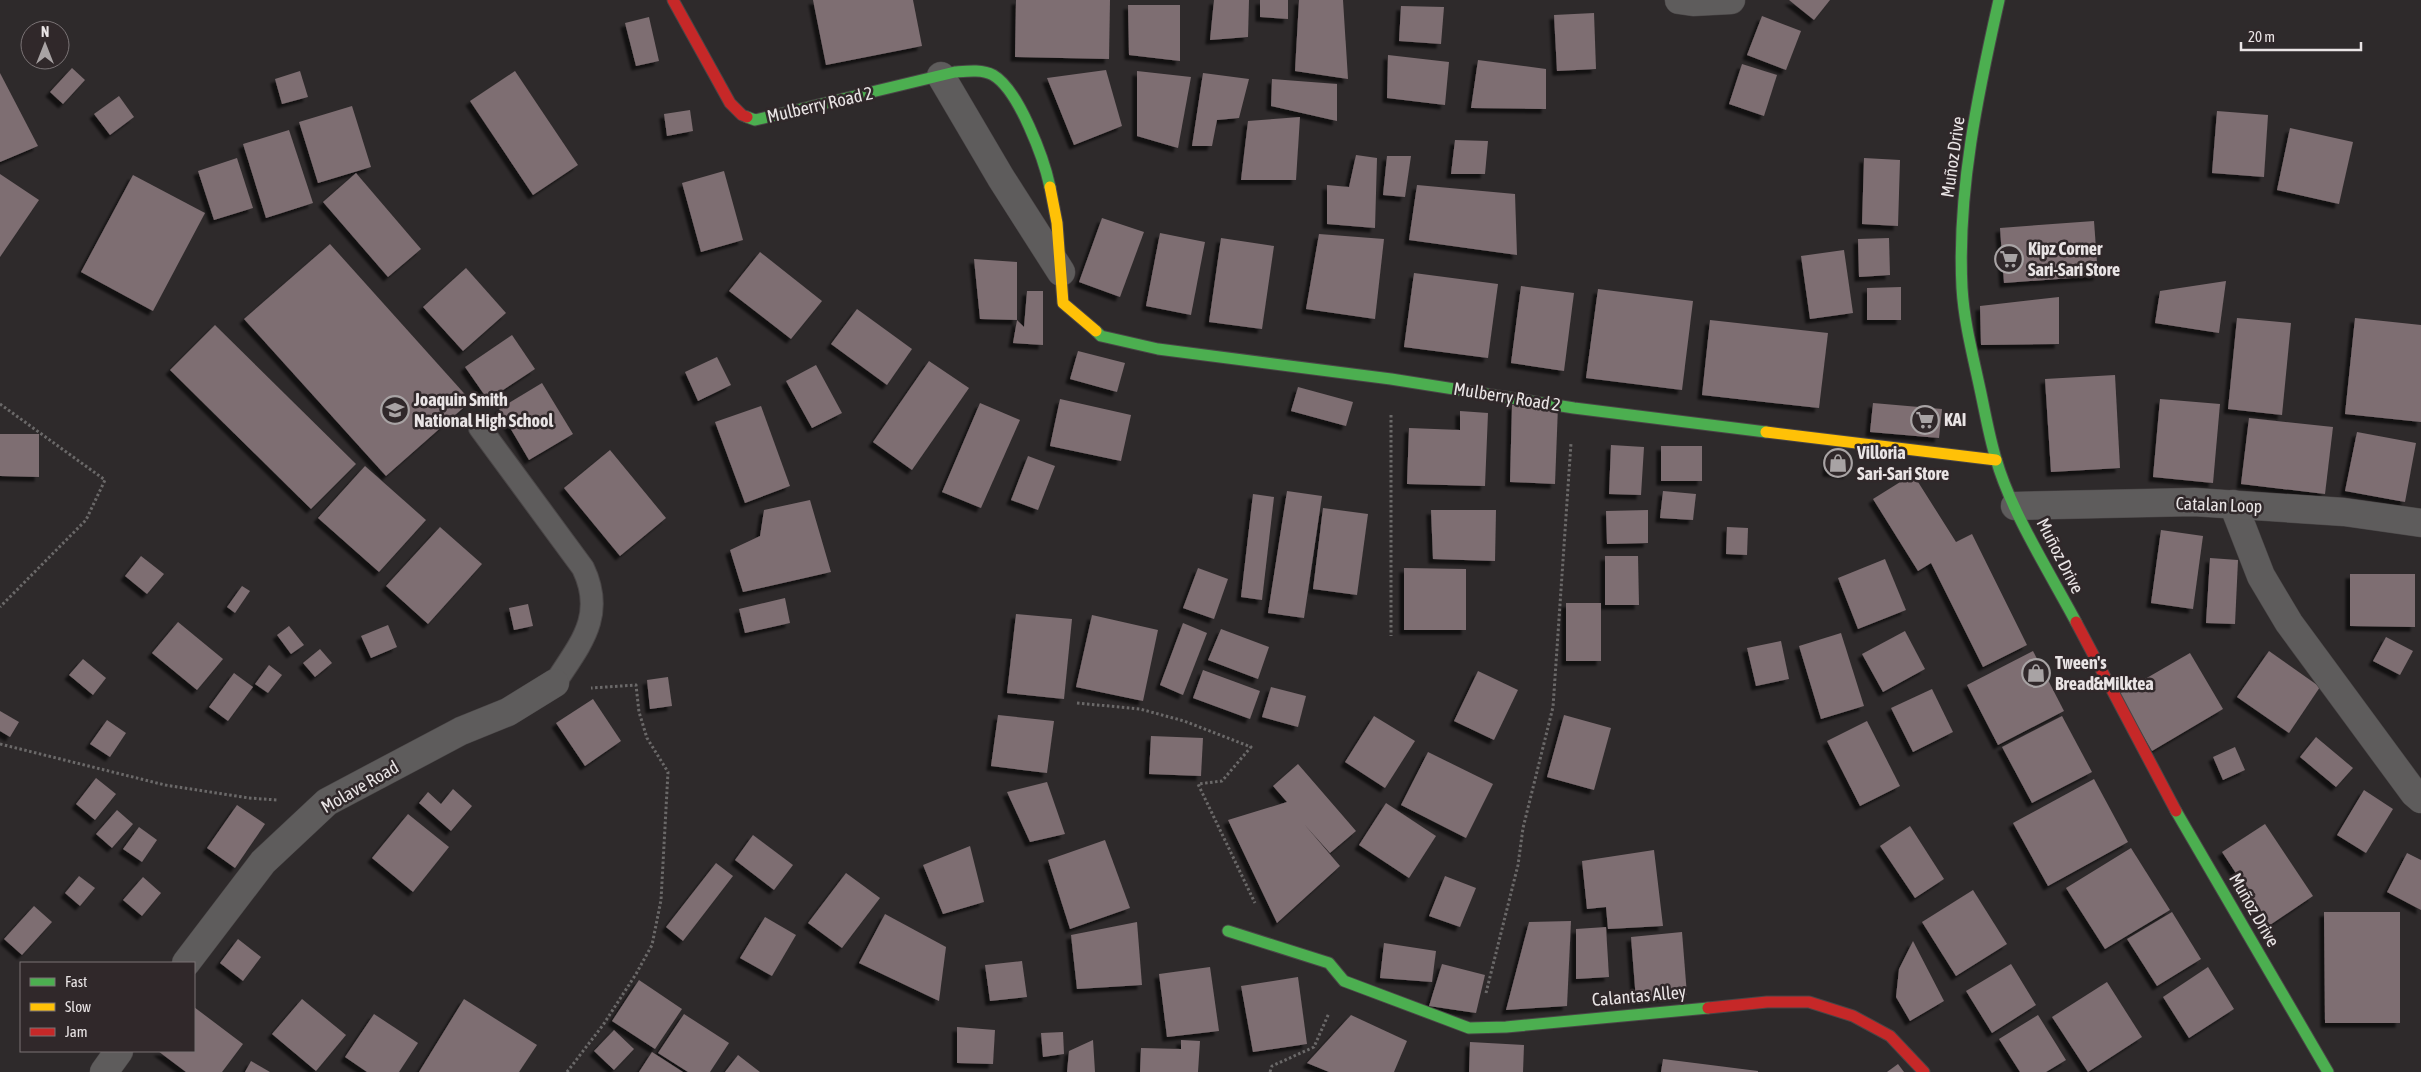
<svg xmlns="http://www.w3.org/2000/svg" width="2421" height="1072" font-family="'Asap Condensed',sans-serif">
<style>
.building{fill:#7e6e72;filter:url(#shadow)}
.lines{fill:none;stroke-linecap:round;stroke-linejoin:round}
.lane-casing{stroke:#494546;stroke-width:24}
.street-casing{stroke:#494546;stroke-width:29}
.fast-casing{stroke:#494546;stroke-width:13}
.slow-casing{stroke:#494546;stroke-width:13}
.jam-casing{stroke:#494546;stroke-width:13}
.path{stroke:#6b6969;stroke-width:3;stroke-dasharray:2.5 2.5;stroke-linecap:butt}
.lane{stroke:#5e5c5c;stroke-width:22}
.street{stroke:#5e5c5c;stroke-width:28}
.fast{stroke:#4caf50;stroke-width:11}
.slow{stroke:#ffc107;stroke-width:11}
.jam{stroke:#c62828;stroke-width:11}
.labels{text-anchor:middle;stroke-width:5;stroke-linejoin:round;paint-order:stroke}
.street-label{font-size:18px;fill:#e9e4e5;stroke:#30282a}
.poi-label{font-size:18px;font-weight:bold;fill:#e9e4e5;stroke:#30282a;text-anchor:start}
</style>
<defs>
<filter id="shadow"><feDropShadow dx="-4.5" dy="4.5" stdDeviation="1" flood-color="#0009"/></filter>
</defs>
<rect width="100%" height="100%" fill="#2e2a2b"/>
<g class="building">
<polygon points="813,0 913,0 922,46 826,65"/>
<polygon points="1016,0 1110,0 1109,59 1015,57"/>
<polygon points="1214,0 1249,0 1248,37 1210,40"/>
<polygon points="1260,0 1288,0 1288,19 1260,17"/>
<polygon points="1299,0 1343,0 1348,79 1295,71"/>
<polygon points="1789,0 1830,0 1814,20"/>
<polygon points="1128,5 1180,5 1180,61 1129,55"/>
<polygon points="1401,6 1444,7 1441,44 1399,41"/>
<polygon points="1594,13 1596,69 1557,71 1554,15"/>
<polygon points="1762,16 1801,31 1786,70 1747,55"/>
<polygon points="649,17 659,61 636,66 625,23"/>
<polygon points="1388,55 1449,62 1445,105 1387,98"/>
<polygon points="1478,60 1546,69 1546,109 1471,108"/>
<polygon points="1742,64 1777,75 1764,116 1729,104"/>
<polygon points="72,68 85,80 63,104 50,92"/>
<polygon points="1106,70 1122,126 1074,145 1047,78"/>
<polygon points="300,71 308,97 282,104 275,79"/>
<polygon points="515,71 578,165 533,195 470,101"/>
<polygon points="1137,71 1191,77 1178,148 1137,136"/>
<polygon points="0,73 38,146 0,162"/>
<polygon points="1203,73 1249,79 1239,118 1217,120 1212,146 1192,146"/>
<polygon points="1272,79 1337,84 1337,121 1271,106"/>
<polygon points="119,96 134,117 110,135 94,114"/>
<polygon points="352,106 371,167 318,183 299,122"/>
<polygon points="690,110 693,131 667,136 664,114"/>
<polygon points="2217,111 2268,115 2264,177 2212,173"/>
<polygon points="1300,117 1296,180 1241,180 1248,121"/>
<polygon points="2290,128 2353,142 2339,204 2277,190"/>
<polygon points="289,130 313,203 266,218 243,144"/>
<polygon points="1455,140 1488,141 1485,174 1451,174"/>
<polygon points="1356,155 1377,158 1375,228 1327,224 1327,185 1349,187"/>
<polygon points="1387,156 1411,156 1405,197 1383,195"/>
<polygon points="237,158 253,208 214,220 198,171"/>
<polygon points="1864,158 1900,160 1898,226 1862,224"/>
<polygon points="724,171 743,240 701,252 682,183"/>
<polygon points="356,173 421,249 388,277 323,202"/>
<polygon points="0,174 39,200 0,257"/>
<polygon points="133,175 205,213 153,311 81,272"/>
<polygon points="1417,185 1515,194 1517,255 1409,240"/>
<polygon points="1102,218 1144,232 1120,297 1079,282"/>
<polygon points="2094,221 2098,276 2004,283 2000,228"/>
<polygon points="1160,233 1205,242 1191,315 1146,306"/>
<polygon points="1319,234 1384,239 1375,319 1306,309"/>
<polygon points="1221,238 1274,246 1262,329 1209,322"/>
<polygon points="1889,238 1890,275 1859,277 1858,239"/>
<polygon points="330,244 471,401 386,476 244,319"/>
<polygon points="1844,250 1853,313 1810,319 1801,256"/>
<polygon points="760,252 822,301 791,339 729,291"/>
<polygon points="974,259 1017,262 1017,320 980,319"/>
<polygon points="466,268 506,313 463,351 423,307"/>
<polygon points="1414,273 1498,284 1488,358 1404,347"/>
<polygon points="2226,281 2219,333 2155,323 2160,291"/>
<polygon points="1521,286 1574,293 1564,371 1511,363"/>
<polygon points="1901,287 1901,320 1867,320 1867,288"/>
<polygon points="1598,289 1693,301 1682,390 1586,378"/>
<polygon points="1027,291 1043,291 1043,345 1013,343 1017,320 1024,327"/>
<polygon points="2059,297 2059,344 1981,345 1980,306"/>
<polygon points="857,309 912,349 887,385 831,344"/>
<polygon points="2237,318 2291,323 2282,415 2228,409"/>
<polygon points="2355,318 2421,325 2421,422 2345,414"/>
<polygon points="1710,320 1828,333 1819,408 1702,395"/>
<polygon points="215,325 356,464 311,509 170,370"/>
<polygon points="512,335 535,369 488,400 465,367"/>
<polygon points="1078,351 1125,363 1117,392 1070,379"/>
<polygon points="717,357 731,385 698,401 685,372"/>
<polygon points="929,361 969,388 912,470 873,442"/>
<polygon points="816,365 842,413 812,428 786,381"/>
<polygon points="2115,375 2120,468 2051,472 2045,379"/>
<polygon points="542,383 573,434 529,460 499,409"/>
<polygon points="1298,387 1353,402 1346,426 1291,411"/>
<polygon points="1060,399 1131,415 1121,461 1050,446"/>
<polygon points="2160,399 2220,404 2213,483 2153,477"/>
<polygon points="980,403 1020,420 981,508 942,492"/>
<polygon points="1873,403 1942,409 1939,438 1870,432"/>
<polygon points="1512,405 1558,406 1555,484 1510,482"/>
<polygon points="761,406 790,486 745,503 715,422"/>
<polygon points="1460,411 1488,413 1485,486 1407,484 1409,428 1460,430"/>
<polygon points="2249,418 2333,427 2325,494 2241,484"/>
<polygon points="2357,432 2416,443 2405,502 2345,491"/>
<polygon points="0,434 39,434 39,477 0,476"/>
<polygon points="1611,445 1644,447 1641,495 1609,494"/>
<rect x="1661" y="446" width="41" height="35"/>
<polygon points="610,450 666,518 620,556 564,488"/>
<polygon points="1828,452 1849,454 1848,474 1827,472"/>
<polygon points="1028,456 1055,466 1038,510 1011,500"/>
<polygon points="365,466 426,520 379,572 318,518"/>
<polygon points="1913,474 1956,542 1972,534 2027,645 1983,667 1931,563 1918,571 1873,499"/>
<polygon points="1287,491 1322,496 1304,618 1268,613"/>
<polygon points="1663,491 1696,494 1693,520 1660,518"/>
<polygon points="1253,494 1274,497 1262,600 1241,597"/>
<polygon points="810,500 831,572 743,592 730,550 760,536 764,510"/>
<polygon points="1323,508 1368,514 1357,595 1313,589"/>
<polygon points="1431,510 1496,510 1495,561 1433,559"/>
<polygon points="1648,510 1648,543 1607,544 1606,511"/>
<polygon points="440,527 482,564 428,624 386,586"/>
<polygon points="1727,527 1748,528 1747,555 1726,554"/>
<polygon points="2161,530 2203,536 2193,609 2151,603"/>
<polygon points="141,556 164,574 147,594 125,576"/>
<polygon points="1605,556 1638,556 1639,605 1605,605"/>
<polygon points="2210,558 2238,560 2235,624 2206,623"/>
<polygon points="1885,559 1906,610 1858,629 1838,578"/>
<polygon points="1198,568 1228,579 1214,619 1183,608"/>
<polygon points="1404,568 1466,569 1466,630 1404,630"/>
<polygon points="2350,574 2415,574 2415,627 2350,626"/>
<polygon points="242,586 250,591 235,613 227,607"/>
<polygon points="785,598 790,623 745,633 739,609"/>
<rect x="1566" y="603" width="35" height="58"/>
<polygon points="528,604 533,626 514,630 509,608"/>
<polygon points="1016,614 1072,619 1064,699 1007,693"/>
<polygon points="1092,615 1158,630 1143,701 1076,687"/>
<polygon points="178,622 223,659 197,690 152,653"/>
<polygon points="1183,623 1207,633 1183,695 1160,685"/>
<polygon points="388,625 397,647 371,658 361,636"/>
<polygon points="289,626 304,645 291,654 277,635"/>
<polygon points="1221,629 1269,647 1258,679 1208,660"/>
<polygon points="1905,631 1925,669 1883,692 1862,654"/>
<polygon points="1841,633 1864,706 1821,719 1799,646"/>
<polygon points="2386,637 2413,651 2400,675 2373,661"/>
<polygon points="1781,641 1789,679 1756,686 1747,648"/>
<polygon points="320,649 332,663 315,677 303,663"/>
<polygon points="2033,651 2064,711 1998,745 1967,685"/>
<polygon points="2269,651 2320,687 2289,733 2237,697"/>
<polygon points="2190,653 2223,709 2152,751 2119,694"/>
<polygon points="83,659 106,678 93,695 69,675"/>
<polygon points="269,665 282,675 268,693 255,684"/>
<polygon points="1203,670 1260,691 1250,719 1193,698"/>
<polygon points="1478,671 1518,690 1494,740 1454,721"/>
<polygon points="234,673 253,687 228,721 209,707"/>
<polygon points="668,677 672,706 650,709 647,680"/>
<polygon points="1271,687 1306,696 1298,727 1262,717"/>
<polygon points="1932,689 1953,732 1913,752 1891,708"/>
<polygon points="593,699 621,741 585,766 556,723"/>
<polygon points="0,711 19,722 10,737 0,731"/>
<polygon points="998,715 1054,721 1047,773 991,766"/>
<polygon points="1564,715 1611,728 1594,790 1547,777"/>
<polygon points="1374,716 1415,741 1385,788 1345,762"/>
<polygon points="2062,716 2092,772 2032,803 2002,747"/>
<polygon points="107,720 126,733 110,757 90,744"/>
<polygon points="1867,721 1900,786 1860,806 1827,741"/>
<polygon points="1151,736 1203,738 1201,776 1149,774"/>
<polygon points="2316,737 2353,768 2336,787 2300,757"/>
<polygon points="2235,747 2245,770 2223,780 2213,757"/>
<polygon points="1428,752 1493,784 1466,838 1401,805"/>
<polygon points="1298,764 1356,831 1330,853 1304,824 1340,866 1277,923 1228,820 1287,802 1273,786"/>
<polygon points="96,778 116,794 95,820 76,804"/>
<polygon points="2094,779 2128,842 2048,886 2013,823"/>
<polygon points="1047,782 1065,834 1030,842 1007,792"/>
<polygon points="453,789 472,806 451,831 419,803 428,792 441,804"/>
<polygon points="2364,790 2393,809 2366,853 2337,835"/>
<polygon points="1386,803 1436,836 1409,878 1359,845"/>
<polygon points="237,805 265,824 235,868 207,848"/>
<polygon points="117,810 133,824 112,848 96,834"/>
<polygon points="408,814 449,847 413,892 372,858"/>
<polygon points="2265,824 2313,896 2270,925 2222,852"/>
<polygon points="1910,826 1944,879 1915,898 1880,846"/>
<polygon points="139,827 157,840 142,862 123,849"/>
<polygon points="753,835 793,865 774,890 735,860"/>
<polygon points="1105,840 1130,908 1070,929 1048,860"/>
<polygon points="970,846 984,902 943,914 923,865"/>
<polygon points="2131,848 2170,910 2105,949 2066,888"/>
<polygon points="1654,850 1663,926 1608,929 1606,907 1587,909 1582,861"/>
<polygon points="2407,853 2421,860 2421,910 2387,892"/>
<polygon points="716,863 733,876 683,941 666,927"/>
<polygon points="846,873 880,898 842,948 808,923"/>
<polygon points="79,876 95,888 80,906 65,893"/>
<polygon points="1445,876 1476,888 1460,927 1429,916"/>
<polygon points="143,877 161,893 142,916 123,900"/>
<polygon points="1973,890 2007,944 1956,976 1922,922"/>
<polygon points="34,906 52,922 22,955 4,939"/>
<polygon points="2172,912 2201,959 2157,986 2127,939"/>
<polygon points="2324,912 2400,912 2400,1023 2325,1023"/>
<polygon points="885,914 946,947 939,1001 859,963"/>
<polygon points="765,917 796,935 772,976 740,958"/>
<polygon points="1571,921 1567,1006 1506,1010 1529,922"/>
<polygon points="1137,922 1142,985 1077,989 1071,935"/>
<polygon points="1606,927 1609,977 1576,979 1576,929"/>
<polygon points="1682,932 1687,995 1636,1000 1631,937"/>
<polygon points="238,939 261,957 243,981 220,963"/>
<polygon points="1913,941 1944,1001 1910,1021 1896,997 1899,969"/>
<polygon points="1384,943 1436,951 1432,982 1380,978"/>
<polygon points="1022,961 1027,997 990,1001 985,965"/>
<polygon points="1442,964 1485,975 1476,1013 1429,1006"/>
<polygon points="2011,964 2036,1005 1992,1033 1966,991"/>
<polygon points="1210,967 1219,1031 1167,1037 1159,974"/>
<polygon points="2208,967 2234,1009 2189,1038 2163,997"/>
<polygon points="1298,977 1307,1044 1253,1052 1241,986"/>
<polygon points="639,980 682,1009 655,1049 612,1021"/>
<polygon points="2107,982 2142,1037 2088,1072 2052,1017"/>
<polygon points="302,999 346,1035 316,1071 272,1034"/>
<polygon points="464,999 537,1045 519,1072 419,1072"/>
<polygon points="194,1007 243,1044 222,1072 186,1072 158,1051 194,1051"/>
<polygon points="374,1014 418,1043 399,1072 367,1072 345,1057"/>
<polygon points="684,1014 729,1043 710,1072 688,1072 658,1053"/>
<polygon points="1351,1015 1407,1041 1394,1072 1329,1072 1307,1063"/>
<polygon points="2038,1015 2066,1060 2046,1072 2020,1072 1999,1039"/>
<polygon points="957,1027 995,1030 993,1064 957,1063"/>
<polygon points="614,1030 634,1049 614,1070 594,1051"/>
<polygon points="1063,1032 1064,1054 1043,1057 1041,1033"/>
<polygon points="1093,1040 1095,1072 1067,1072 1069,1051"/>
<polygon points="1181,1040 1200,1041 1198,1072 1140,1072 1141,1048 1181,1049"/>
<polygon points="1470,1042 1524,1045 1523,1072 1469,1072"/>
<polygon points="652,1052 683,1072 639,1072"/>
<polygon points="738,1055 760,1072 725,1072"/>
<polygon points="1663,1059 1758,1071 1758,1072 1661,1072"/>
<polygon points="251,1061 270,1072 245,1072"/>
<polygon points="1898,1064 1904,1072 1887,1072"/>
</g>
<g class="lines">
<defs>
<path id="lane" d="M480,428L583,568C606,616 580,644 555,683"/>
<g id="street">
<polyline points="1679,0 1693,2 1731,0"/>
<polyline points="941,76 1001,178 1061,272"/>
<polyline points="2233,504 2261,576 2289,623 2414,793 2421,799"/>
<polyline points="2015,506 2194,502 2344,512 2421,523"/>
<polyline points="186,963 263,862 327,802 461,731 508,712 555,683"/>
<polyline points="104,1072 119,1051"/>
</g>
<g id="fast">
<path d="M1999,0C1978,93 1957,192 1962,288C1964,322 1973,356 1980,389C1985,412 1989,436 1996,459C2011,512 2050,573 2076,622"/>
<path d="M747,117L755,120L955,72C967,71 982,69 993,75C1019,90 1044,159 1050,187"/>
<polyline points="1096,331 1101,336 1158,349 1391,379 1574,408 1766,432"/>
<polyline points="2176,811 2328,1072"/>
<polyline points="1228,931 1329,963 1344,981 1469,1028 1506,1027 1708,1008"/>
</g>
<g id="slow">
<polyline points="1050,187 1057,223 1063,303 1096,331"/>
<polyline points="1766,432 1996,460"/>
</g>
<g id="jam">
<polyline points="673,0 730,103 742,115 747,117"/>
<polyline points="2076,622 2176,811"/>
<polyline points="1708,1008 1767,1002 1809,1002 1853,1016 1890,1036 1924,1072"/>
</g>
</defs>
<use href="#lane" class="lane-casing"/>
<use href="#street" class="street-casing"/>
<use href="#fast" class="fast-casing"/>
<use href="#slow" class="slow-casing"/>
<use href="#jam" class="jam-casing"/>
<g class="path">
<polyline points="0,404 105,480 86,520 0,607"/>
<polyline points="1391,415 1391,636"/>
<polyline points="1077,703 1140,709 1184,721 1251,747 1222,781 1198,784 1255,903"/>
<polyline points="0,744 165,785 249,798 277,800"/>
<polyline points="1486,993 1518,865 1523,828 1553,707 1571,443"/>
<polyline points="567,1072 603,1025 636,974 652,945 661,900 668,772 647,738 639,712 636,685 591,688"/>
<polyline points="1270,1072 1272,1066 1314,1047 1329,1013"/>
</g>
<use href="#lane" class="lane"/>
<use href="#street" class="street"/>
<use href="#fast" class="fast"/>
<use href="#slow" class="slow"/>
<use href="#jam" class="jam"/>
</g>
<defs>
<symbol id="supermarket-ring" viewBox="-11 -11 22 22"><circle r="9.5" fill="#30282a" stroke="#a8a3a4" stroke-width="1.5"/><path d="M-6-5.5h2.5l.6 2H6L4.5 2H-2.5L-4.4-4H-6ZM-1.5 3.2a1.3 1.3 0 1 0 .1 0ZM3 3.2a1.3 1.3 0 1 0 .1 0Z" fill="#a8a3a4"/></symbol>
<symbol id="school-ring" viewBox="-11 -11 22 22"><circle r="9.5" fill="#30282a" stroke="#a8a3a4" stroke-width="1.5"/><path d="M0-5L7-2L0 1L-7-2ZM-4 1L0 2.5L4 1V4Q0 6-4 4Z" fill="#a8a3a4"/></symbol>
<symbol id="shop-ring" viewBox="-11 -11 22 22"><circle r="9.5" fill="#30282a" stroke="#a8a3a4" stroke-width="1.5"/><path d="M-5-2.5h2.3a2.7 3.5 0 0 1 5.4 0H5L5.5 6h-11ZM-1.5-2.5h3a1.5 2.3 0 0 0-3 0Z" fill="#a8a3a4"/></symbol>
</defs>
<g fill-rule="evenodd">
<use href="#supermarket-ring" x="1993" y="243" width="32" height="32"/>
<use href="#school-ring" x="379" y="394" width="32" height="32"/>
<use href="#supermarket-ring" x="1909" y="404" width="32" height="32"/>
<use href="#shop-ring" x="1822" y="447" width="32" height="32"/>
<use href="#shop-ring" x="2020" y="657" width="32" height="32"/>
</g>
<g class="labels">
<g class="street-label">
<text transform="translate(820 105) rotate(-13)" y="6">Mulberry Road 2</text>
<text transform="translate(1953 157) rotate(-82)" y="6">Muñoz Drive</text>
<text transform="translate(1507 397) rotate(9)" y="6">Mulberry Road 2</text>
<text transform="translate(2219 505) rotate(2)" y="6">Catalan Loop</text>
<text transform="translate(2060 556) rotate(63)" y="6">Muñoz Drive</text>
<text transform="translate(360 787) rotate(-30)" y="6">Molave Road</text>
<text transform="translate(2254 910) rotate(60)" y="6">Muñoz Drive</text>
<text transform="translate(1639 996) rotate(-5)" y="6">Calantas Alley</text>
</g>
<g class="poi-label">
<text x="2028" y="255">Kipz Corner<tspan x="2028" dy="21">Sari-Sari Store</tspan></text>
<text x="414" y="406">Joaquin Smith<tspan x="414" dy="21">National High School</tspan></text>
<text x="1944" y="426">KAI</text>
<text x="1857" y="459">Villoria<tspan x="1857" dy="21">Sari-Sari Store</tspan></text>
<text x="2055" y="669">Tween's<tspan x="2055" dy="21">Bread&amp;Milktea</tspan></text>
</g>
</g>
<rect x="20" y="962" width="175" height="90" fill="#30282a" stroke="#7a7375"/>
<rect x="30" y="978" width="25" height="8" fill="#4caf50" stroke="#7a7375"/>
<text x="65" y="987" font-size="15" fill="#e9e4e5">Fast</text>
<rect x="30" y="1003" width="25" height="8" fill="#ffc107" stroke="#7a7375"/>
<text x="65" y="1012" font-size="15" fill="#e9e4e5">Slow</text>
<rect x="30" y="1028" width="25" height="8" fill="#c62828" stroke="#7a7375"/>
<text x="65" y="1037" font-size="15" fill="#e9e4e5">Jam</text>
<g transform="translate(45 45)"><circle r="24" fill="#30282a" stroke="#7a7375"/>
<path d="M0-4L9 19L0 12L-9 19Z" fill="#a8a3a4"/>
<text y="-8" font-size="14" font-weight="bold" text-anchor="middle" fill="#e9e4e5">N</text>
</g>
<path d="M2241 42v8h120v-8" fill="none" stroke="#e9e4e5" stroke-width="2.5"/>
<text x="2248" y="42" font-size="15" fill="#e9e4e5" stroke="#30282a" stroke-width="4" paint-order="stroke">20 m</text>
</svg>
